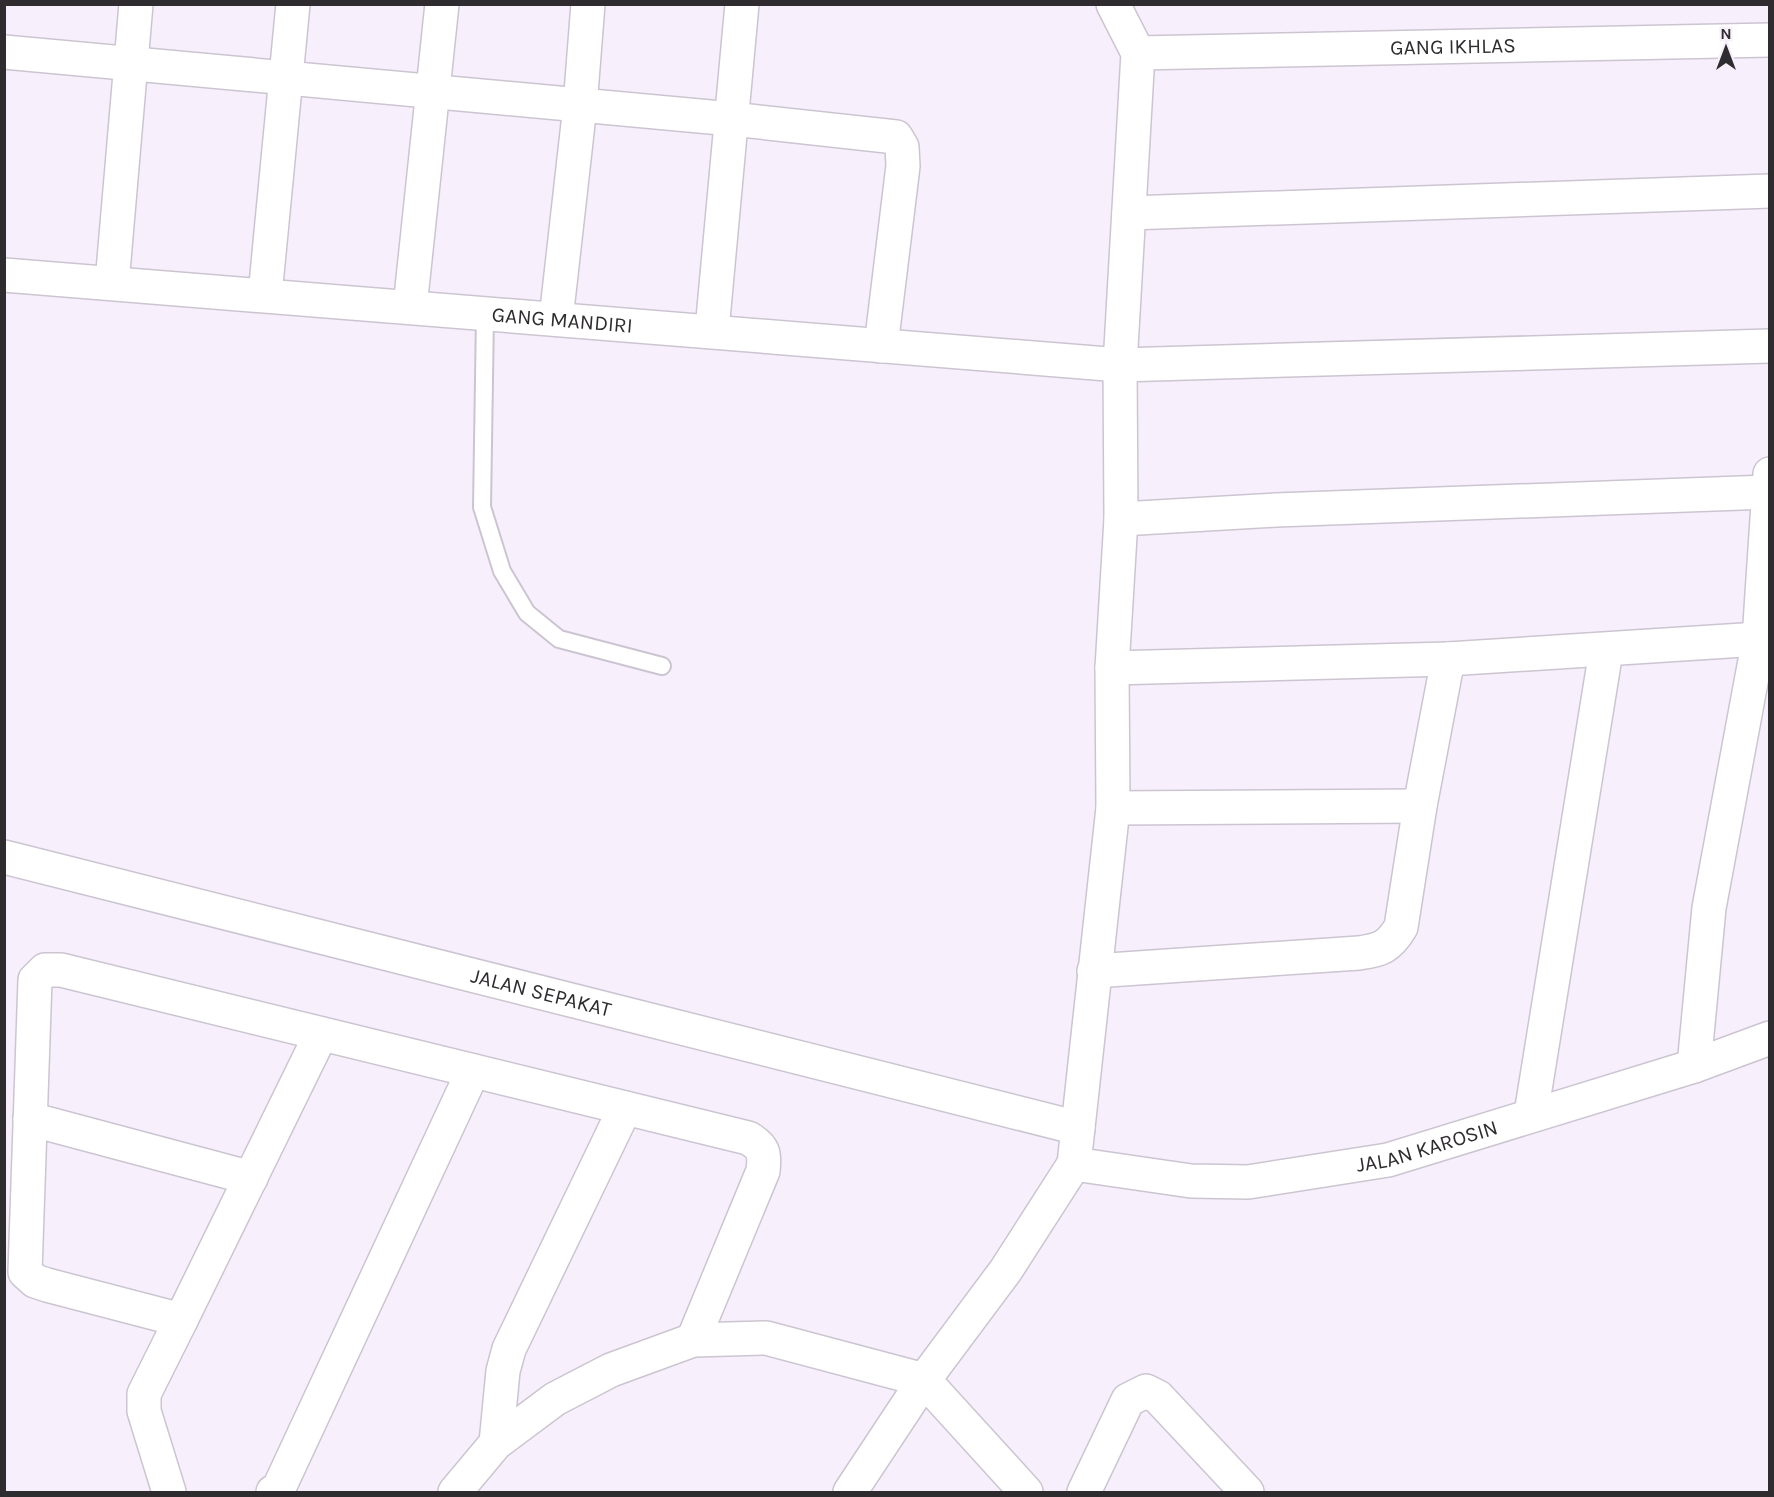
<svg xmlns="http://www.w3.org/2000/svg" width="1774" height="1497" font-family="Karla,sans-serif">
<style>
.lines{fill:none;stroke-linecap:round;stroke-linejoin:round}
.lane-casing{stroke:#ccc5d1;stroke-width:20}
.street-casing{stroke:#ccc5d1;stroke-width:36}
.lane{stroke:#fff;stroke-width:16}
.street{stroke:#fff;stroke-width:33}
.labels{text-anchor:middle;stroke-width:5;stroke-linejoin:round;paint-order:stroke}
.street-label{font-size:21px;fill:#2f2c30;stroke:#f7f0fc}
</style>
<rect width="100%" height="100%" fill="#f7f0fc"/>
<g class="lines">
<defs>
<polyline id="lane" points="485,315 482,507 502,571 527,613 559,639 662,666"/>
<g id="street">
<polyline points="4,52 732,119 896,137 902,147 903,166 881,346"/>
<path id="s1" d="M1138,53L1770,40"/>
<polyline points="1129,213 1770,191"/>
<path id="s2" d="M4,275L1120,365L1770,346"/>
<polyline points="112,283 136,4"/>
<polyline points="265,295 293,4"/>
<polyline points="410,307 442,4"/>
<polyline points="556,319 580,106 588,4"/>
<polyline points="712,330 742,4"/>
<polyline points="1121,519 1276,510 1768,492"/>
<polyline points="1759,639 1770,474"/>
<polyline points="1112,668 1448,659"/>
<polyline points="1113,808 1420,806"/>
<path id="s3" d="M4,857L1078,1128"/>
<path d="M1094,971L1359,953C1381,950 1389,947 1401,927L1420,806L1448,659L1759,639L1709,908L1694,1066"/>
<polyline points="1531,1114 1606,651"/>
<polyline points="30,1119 251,1178"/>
<path id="s4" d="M1074,1164L1191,1181L1248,1182L1388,1160L1694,1066L1770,1038"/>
<polyline points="181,1320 321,1034"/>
<polyline points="496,1443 503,1371 509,1349 625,1108"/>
<path d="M169,1492L144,1411V1394L181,1320L47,1285L35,1281L25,1272L35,980L45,970H61L748,1138C764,1147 765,1154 763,1171L693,1340"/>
<polyline points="273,1492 278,1490 473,1071"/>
<polyline points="455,1492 496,1443 555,1399 611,1370 693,1340 766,1338 924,1380 1026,1492"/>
<polyline points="850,1492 924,1380 1006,1270 1074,1164 1113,808 1112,668 1121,519 1120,365 1138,53 1113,4"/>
<polyline points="1084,1492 1128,1400 1146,1391 1158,1397 1247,1492"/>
</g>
</defs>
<use href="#lane" class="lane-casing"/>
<use href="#street" class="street-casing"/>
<use href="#lane" class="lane"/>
<use href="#street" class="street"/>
</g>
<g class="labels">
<g class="street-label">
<text dy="7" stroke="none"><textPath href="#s1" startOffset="315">GANG IKHLAS</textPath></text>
<text dy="7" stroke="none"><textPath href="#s2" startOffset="560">GANG MANDIRI</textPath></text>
<text dy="7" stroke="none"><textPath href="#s3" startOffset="554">JALAN SEPAKAT</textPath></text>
<text dy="7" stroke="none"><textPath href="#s4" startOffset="358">JALAN KAROSIN</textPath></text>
</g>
</g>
<rect width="1774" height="1497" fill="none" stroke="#2f2c30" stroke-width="12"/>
<g transform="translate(1726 48)" stroke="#f7f0fc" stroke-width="4.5" paint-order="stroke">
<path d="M0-4.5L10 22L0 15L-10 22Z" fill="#2f2c30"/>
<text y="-9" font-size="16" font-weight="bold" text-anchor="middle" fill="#2f2c30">N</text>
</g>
</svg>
